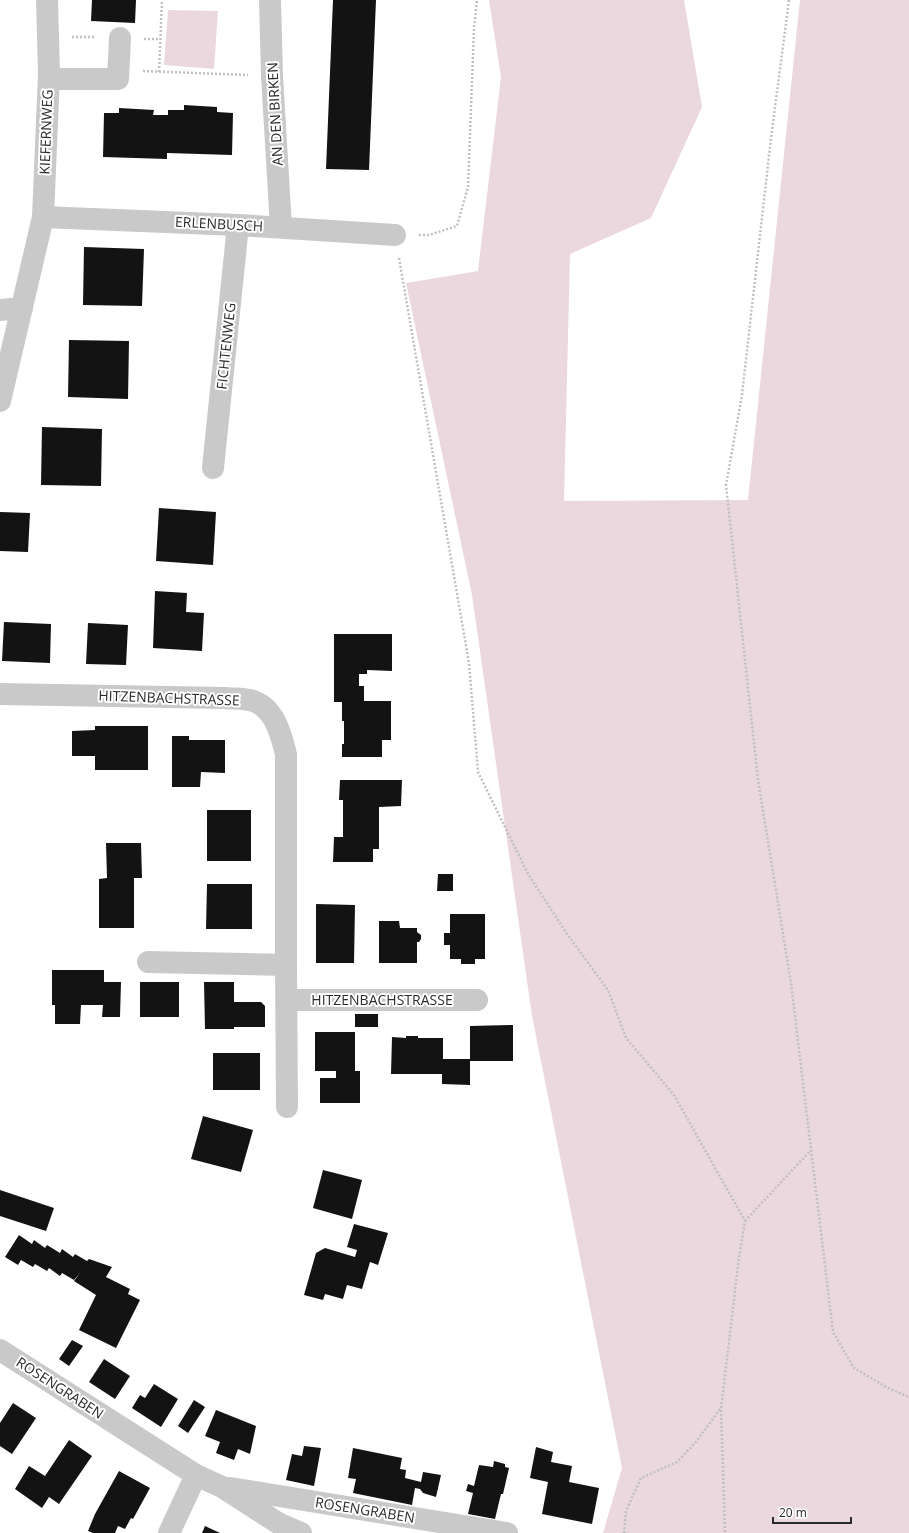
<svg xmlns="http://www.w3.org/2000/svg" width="909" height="1533" font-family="'Open Sans',sans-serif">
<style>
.green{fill:#ebd8de}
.building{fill:#131313}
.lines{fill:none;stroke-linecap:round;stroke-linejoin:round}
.path{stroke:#c0c0c0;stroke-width:2.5;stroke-dasharray:2 2;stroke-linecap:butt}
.minor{stroke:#c9c9c9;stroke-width:22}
.labels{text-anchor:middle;stroke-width:4;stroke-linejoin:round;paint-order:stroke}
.street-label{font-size:14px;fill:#2c2c2c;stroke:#fff}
</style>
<rect width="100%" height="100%" fill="#fff"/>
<g class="green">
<polygon points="489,0 684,0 702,107 651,218 570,254 564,501 748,500 800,0 909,0 909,1533 603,1533 622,1468 532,1016 472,595 406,283 478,271 501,77"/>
<polygon points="168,10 218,11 214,69 164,65"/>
</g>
<g class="building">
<polygon points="92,0 136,0 135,23 91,21"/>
<polygon points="333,0 376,0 369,170 326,169"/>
<polygon points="184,105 217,107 217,112 233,113 232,155 167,153 167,159 103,157 104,113 119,113 119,108 154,110 153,115 168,115 168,110 184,110"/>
<polygon points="84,247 144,249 142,306 83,305"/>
<polygon points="69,340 129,341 128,399 68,397"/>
<polygon points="42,427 102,429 101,486 41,485"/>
<polygon points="159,508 216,512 213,565 156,561"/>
<polygon points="0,512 30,513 28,552 0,551"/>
<polygon points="155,591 187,593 186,612 204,613 202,651 153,648"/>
<polygon points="4,622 51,624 50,663 2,661"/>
<polygon points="88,623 128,625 126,665 86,664"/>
<polygon points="334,634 392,634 392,671 367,670 367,674 359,674 359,686 364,686 364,701 391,701 391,740 382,740 382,757 342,757 342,744 344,744 344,721 342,721 342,702 334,702"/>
<polygon points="95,726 148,726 148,770 95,770 95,756 72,756 72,731 95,730"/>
<polygon points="172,736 189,736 189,740 225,740 225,773 201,772 200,787 172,787"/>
<polygon points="340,780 402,780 401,806 379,807 379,849 373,849 373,862 333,862 334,837 343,837 343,800 339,800"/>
<rect x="207" y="810" width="44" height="51"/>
<polygon points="106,843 141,843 142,878 134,878 134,928 99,928 99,879 107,878"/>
<polygon points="438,874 453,874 453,891 437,891"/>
<polygon points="207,884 252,884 252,929 206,929"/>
<polygon points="316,904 355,905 354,963 316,963"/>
<polygon points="450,914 485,914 485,959 475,959 475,964 461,964 461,959 450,959 450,945 444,945 444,933 450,933"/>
<polygon points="379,921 399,921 400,928 417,928 417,932 421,935 421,939 419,942 417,942 417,963 379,963"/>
<polygon points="52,970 104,970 104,982 121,982 120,1017 102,1017 103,1005 81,1005 80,1024 55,1024 55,1005 52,1005"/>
<rect x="140" y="982" width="39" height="35"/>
<polygon points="204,982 234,982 234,1002 261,1002 265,1006 265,1027 234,1027 234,1029 205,1029"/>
<rect x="355" y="1014" width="23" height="13"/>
<polygon points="513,1025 513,1061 470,1061 470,1085 442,1084 442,1074 391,1074 392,1037 406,1038 406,1036 418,1036 418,1038 443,1038 443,1059 470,1059 470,1026"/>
<polygon points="315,1032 355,1032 355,1071 360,1071 360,1103 320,1103 320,1078 336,1078 336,1071 315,1071"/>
<rect x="213" y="1053" width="47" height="37"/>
<polygon points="203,1116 253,1130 241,1172 191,1159"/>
<polygon points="323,1170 362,1180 352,1219 313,1208"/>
<polygon points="0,1190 54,1208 46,1231 0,1216"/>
<polygon points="354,1224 388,1233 378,1265 370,1262 362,1289 347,1285 343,1299 325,1294 323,1300 304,1295 316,1253 325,1248 355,1257 357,1250 347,1247"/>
<polygon points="19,1235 32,1244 34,1240 45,1248 47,1245 60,1253 62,1249 73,1257 75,1254 87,1261 89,1259 112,1267 106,1277 130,1289 128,1294 140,1300 116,1348 79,1330 96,1295 74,1281 80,1273 74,1280 62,1273 60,1276 49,1268 47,1271 35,1264 33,1267 21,1260 18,1265 5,1257"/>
<polygon points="72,1340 83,1346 69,1366 59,1359"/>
<polygon points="104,1359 130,1376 115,1399 89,1382"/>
<polygon points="154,1384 178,1399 161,1427 132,1408 140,1395 145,1398"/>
<polygon points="194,1400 205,1407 188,1433 178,1426"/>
<polygon points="13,1403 36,1418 12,1454 0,1446 0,1423"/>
<polygon points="216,1410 256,1426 250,1454 238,1449 234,1460 216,1453 220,1442 205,1436"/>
<polygon points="69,1440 92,1456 59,1504 49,1497 42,1508 15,1489 29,1466 45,1476"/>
<polygon points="304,1446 321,1448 314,1486 286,1480 292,1454 302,1456"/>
<polygon points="536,1447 553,1452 551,1462 572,1466 569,1482 599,1488 592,1524 542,1514 548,1482 530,1478"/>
<polygon points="353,1448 402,1458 400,1469 406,1470 405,1478 421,1482 423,1472 441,1475 436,1497 423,1493 420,1489 415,1488 412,1505 353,1493 356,1479 348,1478"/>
<polygon points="494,1461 505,1464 505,1467 509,1468 503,1494 501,1494 495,1519 468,1514 473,1493 466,1491 468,1484 474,1486 479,1465 493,1467"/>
<polygon points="119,1471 150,1488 133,1519 131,1518 125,1529 118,1526 115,1533 93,1533 88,1531 95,1514"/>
<polygon points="205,1526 220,1533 202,1533"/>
</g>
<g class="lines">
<g class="path">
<polyline points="789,0 771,138 742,395 726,485 758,780 791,983 833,1332 854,1368 888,1388 909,1397"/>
<polyline points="72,37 95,37"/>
<polyline points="144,39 161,39"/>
<polyline points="143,71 248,75"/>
<polyline points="159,72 162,0"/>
<polyline points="419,235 429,235 457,226 468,187 474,28 477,0"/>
<polyline points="399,258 469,663 478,772 528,874 567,934 608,990 626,1038 674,1095 745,1221 739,1257 721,1409 725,1533"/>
<polyline points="745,1221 811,1150"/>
<polyline points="624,1533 626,1511 641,1478 677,1462 696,1442 720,1409"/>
</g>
<g class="minor">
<polyline points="270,0 272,76 281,227"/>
<polyline points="49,79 118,79 120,38"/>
<polyline points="43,217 238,225 395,235"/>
<polyline points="0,310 22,308"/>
<polyline points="0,401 43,217 49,74 47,0"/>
<polyline points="213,468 238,225"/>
<path d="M0,694L225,698C233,699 245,698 253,701C275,708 281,735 286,754V965L287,1107"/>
<polyline points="148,962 286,965"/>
<polyline points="287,1000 477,1000"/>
<polyline points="0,1350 196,1475 222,1487 278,1523 301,1533"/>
<polyline points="230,1488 507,1533"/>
<polyline points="169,1533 196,1475"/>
</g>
</g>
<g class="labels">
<g class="street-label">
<text transform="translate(275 114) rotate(-93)" y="5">AN DEN BIRKEN</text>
<text transform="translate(46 132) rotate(-88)" y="5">KIEFERNWEG</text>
<text transform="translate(219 224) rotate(3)" y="5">ERLENBUSCH</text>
<text transform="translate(226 346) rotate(-84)" y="5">FICHTENWEG</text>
<text transform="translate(169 698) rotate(2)" y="5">HITZENBACHSTRASSE</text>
<text x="382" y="1005">HITZENBACHSTRASSE</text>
<text transform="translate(60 1388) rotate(33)" y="5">ROSENGRABEN</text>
<text transform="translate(365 1510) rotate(9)" y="5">ROSENGRABEN</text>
</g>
</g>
<path d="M773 1517v6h78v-6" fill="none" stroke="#2c2c2c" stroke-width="2"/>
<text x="779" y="1517" font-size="12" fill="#2c2c2c" stroke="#ffffff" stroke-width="3" paint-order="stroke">20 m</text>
</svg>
